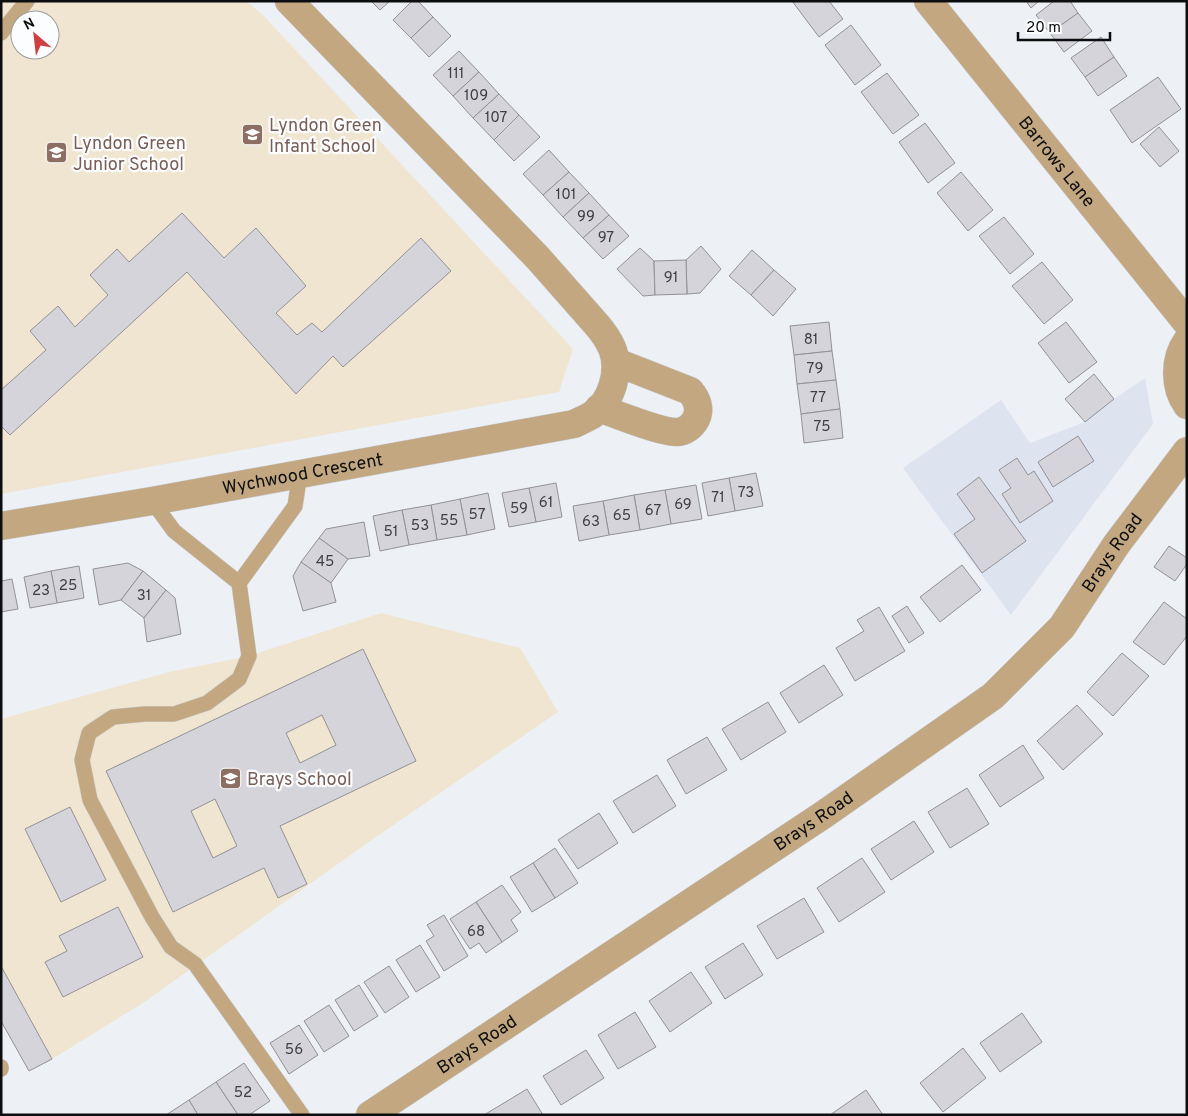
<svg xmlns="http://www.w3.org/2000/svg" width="1188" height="1116" font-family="Overpass,sans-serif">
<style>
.built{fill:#dee3f0}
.education{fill:#f0e5d0;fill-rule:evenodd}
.building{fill:#d5d4da;stroke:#929196;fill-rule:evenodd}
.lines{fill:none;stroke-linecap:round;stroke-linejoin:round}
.service-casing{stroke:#c9ccd0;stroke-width:16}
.minor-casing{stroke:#c9ccd0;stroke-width:29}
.tertiary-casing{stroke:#c9ccd0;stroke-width:29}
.service{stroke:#c2a781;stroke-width:15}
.minor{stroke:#c2a781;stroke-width:28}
.tertiary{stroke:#c2a781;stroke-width:28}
.labels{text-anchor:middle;stroke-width:4.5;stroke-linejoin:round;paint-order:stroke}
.number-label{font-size:15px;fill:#3e3f41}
.education-label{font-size:18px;fill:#785e54;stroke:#fcfdfe;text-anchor:start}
.street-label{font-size:18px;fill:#0c0d0e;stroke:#fcfdfe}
</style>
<rect width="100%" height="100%" fill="#edf0f5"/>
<polygon class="built" points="1145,378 1153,424 1011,615 903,468 1001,400 1030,443 1085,422 1114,399"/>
<g class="education">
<path d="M1,1H246L263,15L573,349L559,392L1,494ZM20,20H50V50H20Z"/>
<polygon points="381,613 520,648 558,712 373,839 143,1003 52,1059 1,966 1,719 169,672 249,656"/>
</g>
<g class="building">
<polygon points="371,1 390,1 380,10"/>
<polygon points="412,1 418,1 433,17 411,38 393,20"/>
<polygon points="792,1 829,1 843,19 819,37"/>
<polygon points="1026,1 1039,1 1031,8"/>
<polygon points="1054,1 1070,1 1078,13 1050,33 1036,15"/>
<polygon points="1078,13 1092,31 1064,52 1050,33"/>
<polygon points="433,17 451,36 429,57 411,38"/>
<polygon points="851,25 881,65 855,85 825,45"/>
<polygon points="1101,37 1114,57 1085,77 1071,58"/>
<polygon points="459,51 479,72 453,96 433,75"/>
<polygon points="1114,57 1127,76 1098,96 1085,77"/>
<polygon points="479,72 499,94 473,118 453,96"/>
<polygon points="887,73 919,115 893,134 861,92"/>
<polygon points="1158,77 1181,109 1132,143 1110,110"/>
<polygon points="499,94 519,115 494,140 473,118"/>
<polygon points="519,115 540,137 514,161 494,140"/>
<polygon points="925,123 955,163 928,183 899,142"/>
<polygon points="1159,127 1179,151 1160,167 1140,144"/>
<polygon points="549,150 569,172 543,195 523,174"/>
<polygon points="569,172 589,193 563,217 543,195"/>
<polygon points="961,172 993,210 968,231 937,193"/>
<polygon points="589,193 609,215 583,238 563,217"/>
<polygon points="182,213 224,258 256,228 306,286 276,313 297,335 312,323 322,332 421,238 451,271 343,367 333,356 296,394 187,272 10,435 1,426 1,390 46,350 30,331 58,306 75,327 108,295 90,275 117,249 129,262"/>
<polygon points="609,215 629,236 603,259 583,238"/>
<polygon points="1004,217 1034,254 1010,274 979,236"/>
<polygon points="701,246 721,269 700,293 687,294 686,260"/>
<polygon points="640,248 654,261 655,295 643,296 617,269"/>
<polygon points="752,250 774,270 751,295 729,276"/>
<polygon points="686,260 687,294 655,295 654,261"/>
<polygon points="1042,262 1073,300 1044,324 1012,286"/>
<polygon points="774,270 796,289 773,316 751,295"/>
<polygon points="829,322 832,351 794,355 790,326"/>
<polygon points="1066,322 1097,362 1069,383 1038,343"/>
<polygon points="832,351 836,380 797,384 794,355"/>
<polygon points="1094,374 1114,399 1085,422 1065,399"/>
<polygon points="836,380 840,409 801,414 797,384"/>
<polygon points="840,409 843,438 804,443 801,414"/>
<polygon points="1078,436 1094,461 1053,487 1038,462"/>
<polygon points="1017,458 1028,475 1034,471 1053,501 1020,523 1002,494 1011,488 999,470"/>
<polygon points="756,473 763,506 735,511 729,478"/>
<polygon points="979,477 1026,541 982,573 954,534 975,519 957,494"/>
<polygon points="729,478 735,511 708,516 702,483"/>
<polygon points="556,483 562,517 536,522 529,488"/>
<polygon points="696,485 702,519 671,524 665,490"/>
<polygon points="529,488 536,522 509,527 502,493"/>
<polygon points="665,490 671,524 640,530 634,495"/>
<polygon points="488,493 495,529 467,535 460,499"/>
<polygon points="634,495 640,530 609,535 603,501"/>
<polygon points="460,499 467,535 437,540 431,505"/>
<polygon points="603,501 609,535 579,541 573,506"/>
<polygon points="431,505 437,540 409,545 402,510"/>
<polygon points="402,510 409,545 380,551 373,516"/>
<polygon points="364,522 370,556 348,559 319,538 326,529"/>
<polygon points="319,538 348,559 331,583 301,562"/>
<polygon points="1169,546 1187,558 1187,564 1175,581 1154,567"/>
<polygon points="301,562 331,583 336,602 303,611 293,576"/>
<polygon points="128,563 143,571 121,600 99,605 93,569"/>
<polygon points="962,565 981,590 940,622 920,597"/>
<polygon points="79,566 84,598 57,603 51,571"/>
<polygon points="51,571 57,603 30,608 24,577"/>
<polygon points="143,571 166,590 144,618 121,600"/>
<polygon points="12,579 18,609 1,612 1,581"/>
<polygon points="166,590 175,598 181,634 147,642 144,618"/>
<polygon points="1164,602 1187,619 1187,636 1164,665 1133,642"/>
<polygon points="907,606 924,633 909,643 892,616"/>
<polygon points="879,607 905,651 855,681 836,648 864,631 857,620"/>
<path d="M363,649L416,761L280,826L307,884L278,898L264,868L173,912L106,771ZM322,715L336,745L300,763L286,733ZM215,799L237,846L213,858L191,811Z"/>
<polygon points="1122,653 1149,676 1113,716 1087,692"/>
<polygon points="824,665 843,695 799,723 780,693"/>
<polygon points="768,702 786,732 741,760 722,729"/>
<polygon points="1077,705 1103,734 1063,770 1037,741"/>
<polygon points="707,737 727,770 686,794 667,760"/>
<polygon points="1023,745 1044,778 1000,807 979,775"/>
<polygon points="657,775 676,806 633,833 613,801"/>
<polygon points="967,788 989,824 950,848 928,812"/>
<polygon points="70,807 106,880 61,902 25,829"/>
<polygon points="599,813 618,843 578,869 558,840"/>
<polygon points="914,821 934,852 891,880 871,849"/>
<polygon points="555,848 578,883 555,898 533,863"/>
<polygon points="862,858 885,892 839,922 817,888"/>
<polygon points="533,863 555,898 532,912 510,877"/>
<polygon points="502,885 521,912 511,920 518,931 502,942 476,902"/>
<polygon points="804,898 824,932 777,959 757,926"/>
<polygon points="476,902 502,942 486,953 479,943 470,949 450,919"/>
<polygon points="118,907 143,957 63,997 45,962 67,951 59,936"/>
<polygon points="444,915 468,956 444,971 426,941 434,936 427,925"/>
<polygon points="743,943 763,975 725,999 705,967"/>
<polygon points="420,945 440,977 416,992 396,960"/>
<polygon points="1,966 52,1059 29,1071 1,1021"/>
<polygon points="389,966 409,997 385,1013 364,982"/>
<polygon points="691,972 712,1003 670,1032 649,1001"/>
<polygon points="359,985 378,1016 354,1031 335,1000"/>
<polygon points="329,1005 349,1036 324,1052 304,1021"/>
<polygon points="635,1012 656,1047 618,1069 598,1035"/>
<polygon points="1022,1013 1042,1042 1000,1072 980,1043"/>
<polygon points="299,1025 318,1055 289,1074 270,1043"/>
<polygon points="963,1048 986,1078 943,1112 920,1083"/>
<polygon points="586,1050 604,1078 561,1105 543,1076"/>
<polygon points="244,1063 270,1101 249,1115 238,1115 216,1082"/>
<polygon points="216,1082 238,1115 198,1115 189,1100"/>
<polygon points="527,1089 543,1115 484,1115"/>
<polygon points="866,1090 883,1115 830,1115"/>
<polygon points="189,1100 198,1115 166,1115"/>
</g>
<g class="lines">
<defs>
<g id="service">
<polyline points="1,33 27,1"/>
<polyline points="300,473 295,506 239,583 249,656 239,679 207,703 174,714 145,714 113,717 89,733 82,760 90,800 152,917 171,947 195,964 302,1115"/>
<polyline points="152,501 174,531 239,583"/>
<polyline points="1,1067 1,1069"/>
</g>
<g id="minor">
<path d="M599,408C615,414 663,433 677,432C685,432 692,426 696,419C701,409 697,399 690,391L616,362"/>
<path id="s1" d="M1,526L152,501L574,424C580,421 587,418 592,415C612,402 621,370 612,348C608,339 603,332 597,325L537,257L289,1"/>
</g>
<g id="tertiary">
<path id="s2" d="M928,1L1187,323"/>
<path d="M1187,341C1174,359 1174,387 1187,405"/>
<path id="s3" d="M370,1115L823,815L993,696L1062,627L1116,545L1187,451"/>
</g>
</defs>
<use href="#service" class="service-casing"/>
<use href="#minor" class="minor-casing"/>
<use href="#tertiary" class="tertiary-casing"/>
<use href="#service" class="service"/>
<use href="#minor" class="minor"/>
<use href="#tertiary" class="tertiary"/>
</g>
<defs>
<symbol id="school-square" viewBox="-11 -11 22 22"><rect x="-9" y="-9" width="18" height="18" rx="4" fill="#8d6e63" stroke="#fcfdfe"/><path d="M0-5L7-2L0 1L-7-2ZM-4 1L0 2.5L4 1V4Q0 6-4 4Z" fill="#fff"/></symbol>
</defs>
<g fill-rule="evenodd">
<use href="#school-square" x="240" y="122" width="25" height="25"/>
<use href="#school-square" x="44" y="140" width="25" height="25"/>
<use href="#school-square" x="218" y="766" width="25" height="25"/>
</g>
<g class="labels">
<g class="number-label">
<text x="456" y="78">111</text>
<text x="476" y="100">109</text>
<text x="496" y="122">107</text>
<text x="566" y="199">101</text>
<text x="586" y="221">99</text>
<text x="606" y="242">97</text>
<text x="671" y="282">91</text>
<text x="811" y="344">81</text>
<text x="815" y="373">79</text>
<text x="818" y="402">77</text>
<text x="822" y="431">75</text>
<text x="746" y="497">73</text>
<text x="718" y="502">71</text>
<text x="546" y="507">61</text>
<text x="683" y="509">69</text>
<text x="519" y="513">59</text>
<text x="653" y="515">67</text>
<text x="477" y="519">57</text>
<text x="622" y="520">65</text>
<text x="449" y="525">55</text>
<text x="591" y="526">63</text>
<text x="420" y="530">53</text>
<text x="391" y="536">51</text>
<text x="325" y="566">45</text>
<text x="68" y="590">25</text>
<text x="41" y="595">23</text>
<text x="144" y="600">31</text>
<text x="476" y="936">68</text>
<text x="294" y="1054">56</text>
<text x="243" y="1097">52</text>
</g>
<g class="education-label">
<text x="269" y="131">Lyndon Green<tspan x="269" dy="21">Infant School</tspan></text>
<text x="73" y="149">Lyndon Green<tspan x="73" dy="21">Junior School</tspan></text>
<text x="247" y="785">Brays School</text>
</g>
<g class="street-label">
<text dy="6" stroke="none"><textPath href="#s2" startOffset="206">Barrows Lane</textPath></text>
<text dy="6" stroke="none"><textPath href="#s1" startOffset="306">Wychwood Crescent</textPath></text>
<text dy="6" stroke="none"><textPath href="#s3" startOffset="938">Brays Road</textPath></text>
<text dy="6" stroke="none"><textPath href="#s3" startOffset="532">Brays Road</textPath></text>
<text dy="6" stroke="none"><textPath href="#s3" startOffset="128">Brays Road</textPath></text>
</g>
</g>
<rect width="1188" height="1116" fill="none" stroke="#0c0d0e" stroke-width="5"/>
<g transform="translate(35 35) rotate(332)"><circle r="24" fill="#fcfdfe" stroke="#9c9d9e"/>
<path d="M0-4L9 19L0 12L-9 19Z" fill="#d04042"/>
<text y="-8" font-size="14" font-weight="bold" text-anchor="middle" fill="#0c0d0e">N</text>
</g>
<path d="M1018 32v8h92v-8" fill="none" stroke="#0c0d0e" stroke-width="2.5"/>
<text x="1026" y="32" font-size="15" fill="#0c0d0e" stroke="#fcfdfe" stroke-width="4" paint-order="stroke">20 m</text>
</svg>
